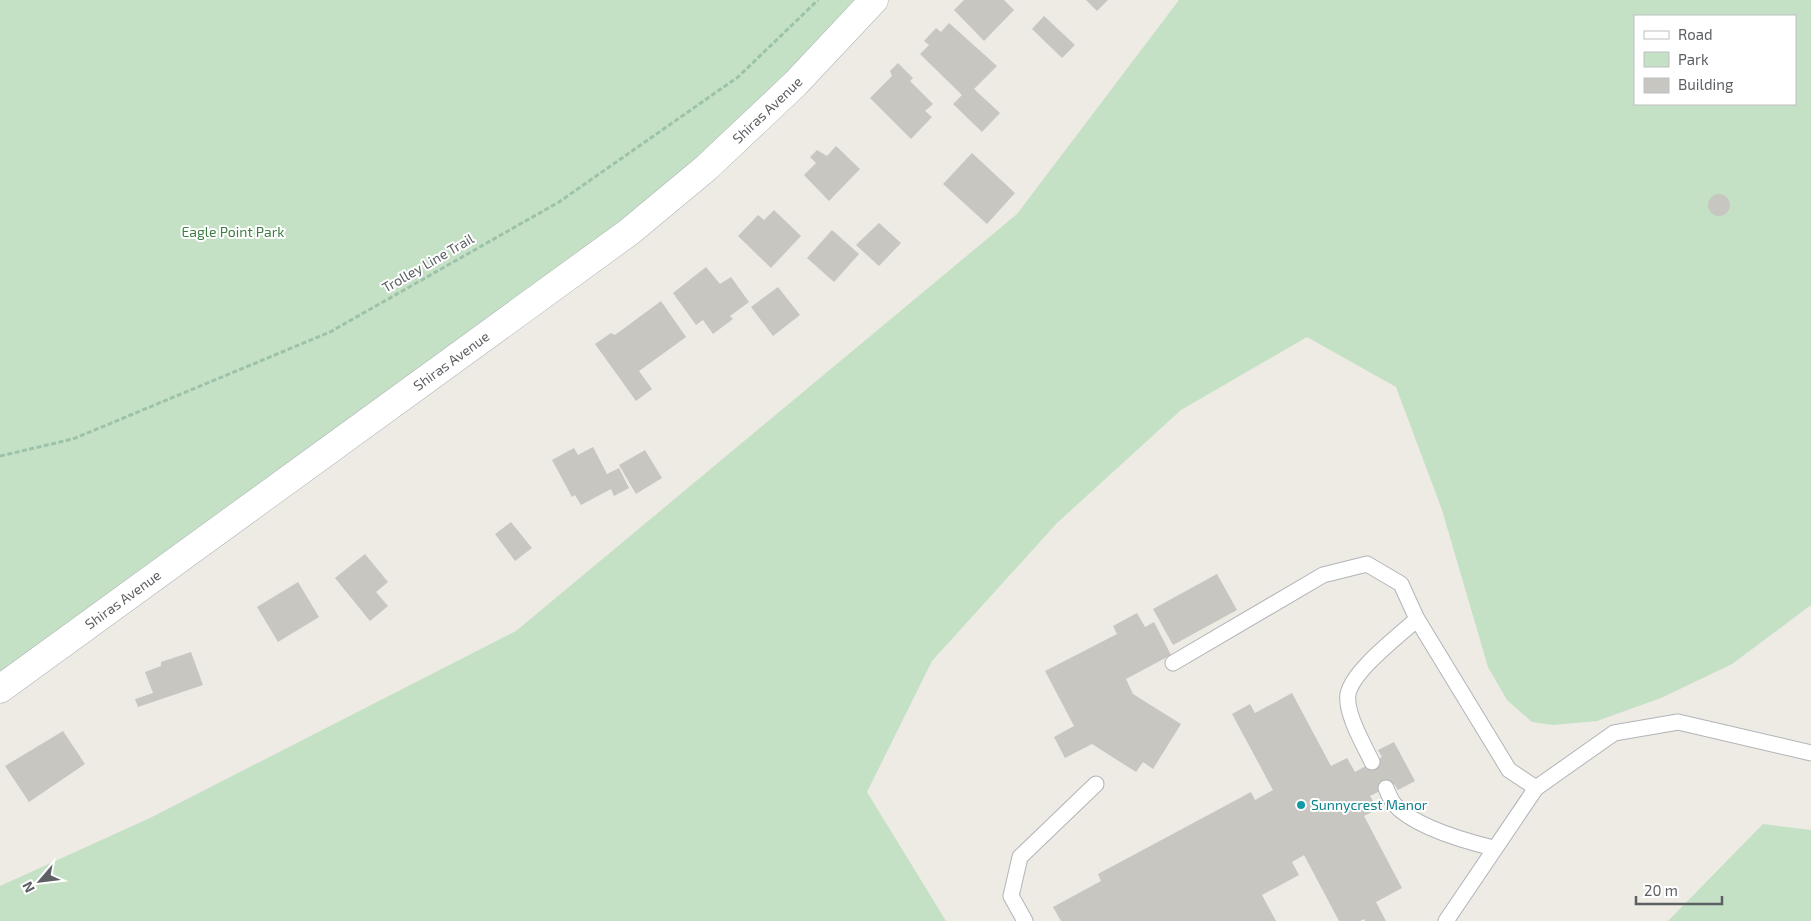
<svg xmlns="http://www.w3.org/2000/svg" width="1811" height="921" font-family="'Exo 2',sans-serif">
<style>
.green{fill:#c4e1c5;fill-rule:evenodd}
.building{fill:#c8c6c1}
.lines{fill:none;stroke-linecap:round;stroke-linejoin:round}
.service-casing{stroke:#b1b4b8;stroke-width:17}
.minor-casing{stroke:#b1b4b8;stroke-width:29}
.path{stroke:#9dc2aa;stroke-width:3;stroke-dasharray:5 2.5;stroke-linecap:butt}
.service{stroke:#fff;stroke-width:15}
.minor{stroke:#fff;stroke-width:28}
.culture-dot{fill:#0f9aa8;stroke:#fff;stroke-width:2}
.labels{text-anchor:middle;stroke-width:4;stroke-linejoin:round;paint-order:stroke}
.street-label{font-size:14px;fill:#5c5f63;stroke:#fff}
.park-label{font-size:14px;fill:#3f7f44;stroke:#fff}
.culture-label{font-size:14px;fill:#0d838f;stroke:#fff;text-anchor:start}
</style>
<rect width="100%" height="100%" fill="#edebe4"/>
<g class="green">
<polygon points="0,0 874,0 706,168 0,689"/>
<path d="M1179,0H1811V605L1732,664L1661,698L1597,721L1553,725L1532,722L1507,700L1488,667L1442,510L1396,387L1307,337L1181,410L1057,523L932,661L867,792L946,921H0V886L150,818L516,631L1017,214ZM1635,16H1795V104H1635Z"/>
<polygon points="1763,824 1811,830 1811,921 1668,921"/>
</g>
<g class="building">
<polygon points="964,0 1004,0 1014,10 984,41 954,10"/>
<polygon points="1086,0 1108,0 1097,11"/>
<polygon points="1044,16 1075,45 1062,58 1032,29"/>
<polygon points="949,23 997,66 974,89 1000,113 982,132 953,104 962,95 920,54 929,45 924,41 936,28 941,32"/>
<polygon points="898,63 913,78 910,81 933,104 925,111 932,117 911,139 870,98 892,76 890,71"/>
<polygon points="836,146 860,169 829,201 804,175 816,163 810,157 817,150 827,156"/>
<polygon points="972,153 1015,193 987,224 943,184"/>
<circle cx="1719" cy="205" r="11"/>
<polygon points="774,210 801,236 771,268 738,236 758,215 764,220"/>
<polygon points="879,223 901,243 879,266 856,245"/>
<polygon points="832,230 859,254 834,282 807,258"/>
<polygon points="706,267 720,284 731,277 749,302 730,316 733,319 713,334 703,320 696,325 673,293"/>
<polygon points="778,287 800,315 773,336 751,307"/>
<polygon points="661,301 686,337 639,371 652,389 636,401 595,344 611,333 615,335"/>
<polygon points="593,447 607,474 619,468 629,488 614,496 611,489 581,505 575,495 572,497 552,460 574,448 578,455"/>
<polygon points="645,450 662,478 636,494 619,465"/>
<polygon points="511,522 532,548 515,561 495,534"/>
<polygon points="365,554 388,582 376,592 388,606 370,621 335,578"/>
<polygon points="1217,574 1237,610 1173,645 1153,609"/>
<polygon points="298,582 319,617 278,642 257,607"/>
<polygon points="1137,613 1145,627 1154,622 1171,655 1126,679 1133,694 1181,724 1153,769 1143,762 1136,772 1092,744 1065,758 1054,737 1074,726 1045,671 1117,634 1113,626"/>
<polygon points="191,652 203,685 138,707 135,699 153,693 145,672 161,666 161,662"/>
<polygon points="1292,693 1331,766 1347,758 1355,772 1382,757 1378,750 1394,742 1415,781 1398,790 1394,784 1370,796 1378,809 1364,816 1402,888 1376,902 1386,921 1365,921 1364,919 1360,921 1339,921 1304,855 1292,862 1299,875 1262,895 1276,921 1061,921 1053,907 1101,881 1098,874 1251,792 1255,800 1273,790 1232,714 1250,704 1255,713"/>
<polygon points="63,731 85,764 29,802 5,766"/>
</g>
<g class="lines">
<defs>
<g id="service">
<polyline points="1173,663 1323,575 1367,564 1401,584 1417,619 1509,770 1536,788"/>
<path d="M1372,762C1364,745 1345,713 1348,694C1353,670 1399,636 1417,619"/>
<path d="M1386,788C1388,793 1391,801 1395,805C1415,827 1465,841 1493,848"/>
<polyline points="1025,921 1011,896 1020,857 1096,784"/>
<polyline points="1446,921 1536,788 1614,733 1678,722 1811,753"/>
</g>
<g id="minor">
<path id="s1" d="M0,689L629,232L706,168L795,84L874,0"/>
</g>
</defs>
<use href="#service" class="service-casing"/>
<use href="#minor" class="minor-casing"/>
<polyline class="path" points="0,456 73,439 330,332 559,202 738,77 818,0"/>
<use href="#service" class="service"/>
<use href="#minor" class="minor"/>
</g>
<circle class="culture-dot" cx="1301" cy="805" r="5"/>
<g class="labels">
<g class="street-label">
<text dy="5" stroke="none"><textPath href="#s1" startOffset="962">Shiras Avenue</textPath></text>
<text transform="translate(428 263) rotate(-30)" y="5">Trolley Line Trail</text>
<text dy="5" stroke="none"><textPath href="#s1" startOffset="558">Shiras Avenue</textPath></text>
<text dy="5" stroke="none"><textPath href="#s1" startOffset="152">Shiras Avenue</textPath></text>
</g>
<g class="park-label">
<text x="233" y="237">Eagle Point Park</text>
</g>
<g class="culture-label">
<text x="1311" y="810">Sunnycrest Manor</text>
</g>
</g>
<rect x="1634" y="15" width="162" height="90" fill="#ffffff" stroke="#bebfc1"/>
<rect x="1644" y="31" width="25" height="8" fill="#ffffff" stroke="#bebfc1"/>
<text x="1678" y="40" font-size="15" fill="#5c5f63">Road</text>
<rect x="1644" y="52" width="25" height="15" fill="#c4e1c5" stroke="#bebfc1"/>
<text x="1678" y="65" font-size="15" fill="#5c5f63">Park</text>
<rect x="1644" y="78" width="25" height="15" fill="#c8c6c1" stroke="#bebfc1"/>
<text x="1678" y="90" font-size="15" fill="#5c5f63">Building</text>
<g transform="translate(40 881) rotate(242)" stroke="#ffffff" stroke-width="4" paint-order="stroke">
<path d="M0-4L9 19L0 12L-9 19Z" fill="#5c5f63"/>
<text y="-8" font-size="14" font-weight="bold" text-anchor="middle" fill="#5c5f63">N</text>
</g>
<path d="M1636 896v8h86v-8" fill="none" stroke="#5c5f63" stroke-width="2.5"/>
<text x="1644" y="896" font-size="15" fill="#5c5f63" stroke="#ffffff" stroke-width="4" paint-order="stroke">20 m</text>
</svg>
